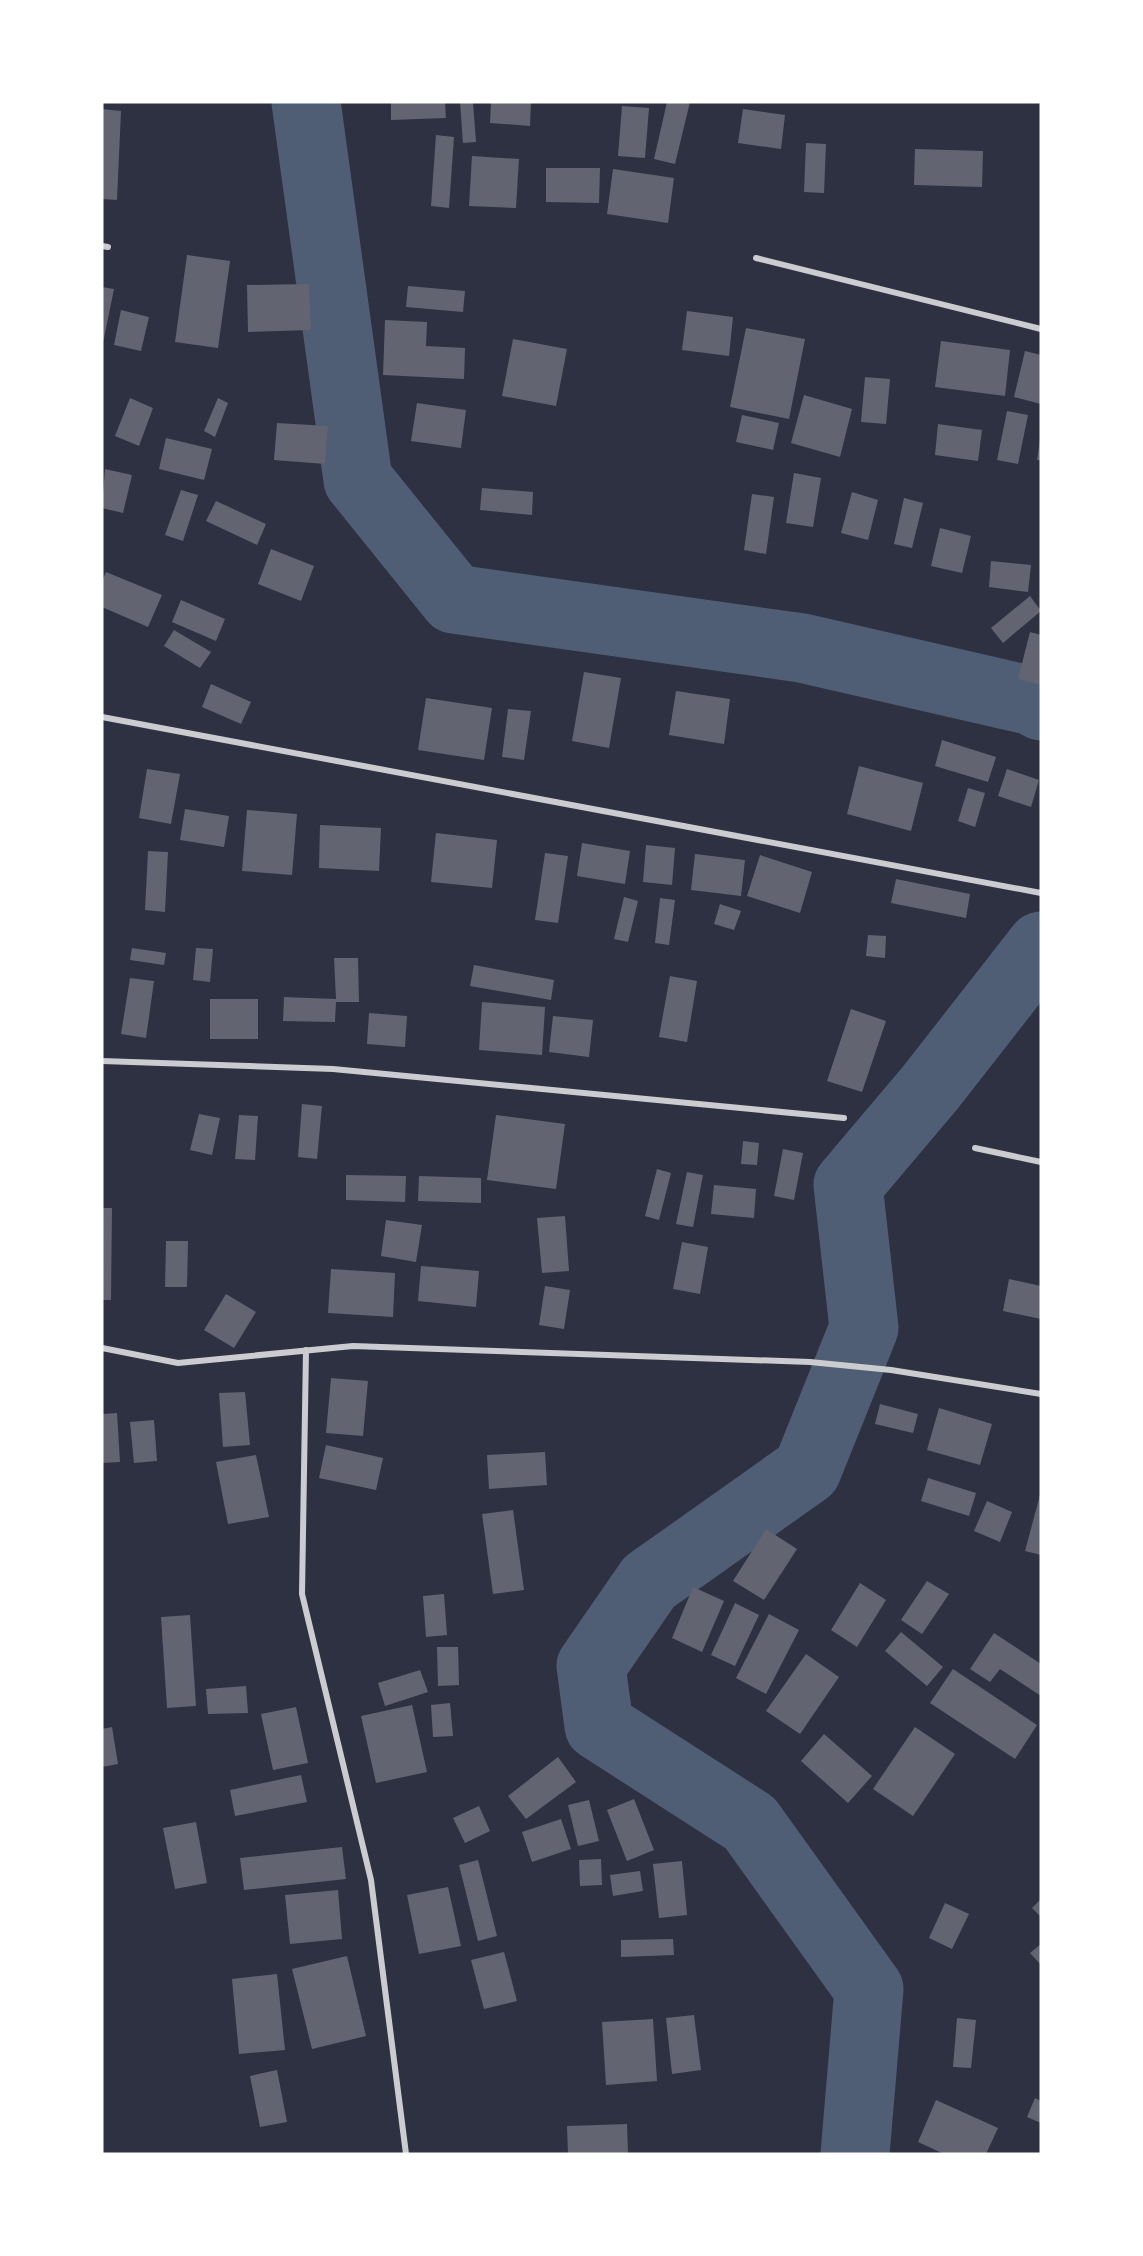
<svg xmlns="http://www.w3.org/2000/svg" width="1143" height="2256" font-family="'PT Serif',serif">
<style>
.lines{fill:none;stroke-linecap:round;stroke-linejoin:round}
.river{stroke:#4f5d75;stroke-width:69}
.building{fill:#626471}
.minor{stroke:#caccd0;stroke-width:6}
</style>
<rect width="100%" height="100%" fill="#2d3142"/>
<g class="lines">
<g class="river">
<polyline points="306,102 358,480 454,599 802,648 1033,701 1041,706"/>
<polyline points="855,2154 869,1989 750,1823 599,1726 591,1666 649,1582 807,1470 864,1328 848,1185 930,1088 1041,946"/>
</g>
</g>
<g class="building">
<polygon points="391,102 445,102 446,118 391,120"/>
<polygon points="460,102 473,102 476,142 463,143"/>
<polygon points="491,102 531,102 530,126 490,123"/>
<polygon points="667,102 690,102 675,164 654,159"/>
<polygon points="622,106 649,108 645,158 618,156"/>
<polygon points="102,109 121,111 117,200 102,199"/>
<polygon points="743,109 785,115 781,149 738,143"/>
<polygon points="436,135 454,137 449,208 431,206"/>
<polygon points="806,143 826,144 824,193 804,192"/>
<polygon points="915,149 983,151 982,187 914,185"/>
<polygon points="472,156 519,159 516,208 469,206"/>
<polygon points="546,168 600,168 599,203 546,202"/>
<polygon points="613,169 674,178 668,223 607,214"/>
<polygon points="187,255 230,261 218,348 175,342"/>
<polygon points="309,284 311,330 248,332 247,285"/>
<polygon points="408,286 465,291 463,312 406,307"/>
<polygon points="102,287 114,289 103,343 102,343"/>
<polygon points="121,310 149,317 141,351 114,345"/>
<polygon points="687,311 733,317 729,356 682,350"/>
<polygon points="385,320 427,322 426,346 465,348 464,379 383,375"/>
<polygon points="746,328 805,339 789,419 730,407"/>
<polygon points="513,339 567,349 556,406 502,396"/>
<polygon points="941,341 1010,350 1005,396 935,387"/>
<polygon points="1025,351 1041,355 1041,404 1014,397"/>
<polygon points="865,377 890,379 886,424 861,422"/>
<polygon points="804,395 852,409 840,457 791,443"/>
<polygon points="130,398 153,408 139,446 115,436"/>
<polygon points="218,398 228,403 215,437 204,431"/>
<polygon points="417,403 466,410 461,448 411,441"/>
<polygon points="1007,411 1028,415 1018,464 997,460"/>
<polygon points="742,415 779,423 773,450 736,442"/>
<polygon points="277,423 328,426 325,464 274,460"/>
<polygon points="938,424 982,430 978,461 935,455"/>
<polygon points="166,438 212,449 204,480 159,469"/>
<polygon points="1040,440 1041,441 1041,460 1037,460"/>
<polygon points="105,469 132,475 123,513 102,508"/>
<polygon points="794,473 821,478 813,527 786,523"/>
<polygon points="482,488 533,492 532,515 480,510"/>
<polygon points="181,490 198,495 183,541 165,535"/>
<polygon points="852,492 878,500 868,540 841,533"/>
<polygon points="752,494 774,497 766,554 744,550"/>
<polygon points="904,498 923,503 912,548 894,544"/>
<polygon points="216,501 266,524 257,545 206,521"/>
<polygon points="940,528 971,536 962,573 931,566"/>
<polygon points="271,549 314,566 301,601 258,584"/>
<polygon points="991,561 1031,565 1028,592 989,587"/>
<polygon points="106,572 162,595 148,627 102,607 102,581"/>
<polygon points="1030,596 1041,611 1003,643 991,628"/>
<polygon points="181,600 225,619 216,641 172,622"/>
<polygon points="174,630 211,652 200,668 164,646"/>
<polygon points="1030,632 1041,635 1041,685 1018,679"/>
<polygon points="584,672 621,678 609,748 572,741"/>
<polygon points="211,684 251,702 241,724 202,707"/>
<polygon points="676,691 730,699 724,744 669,735"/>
<polygon points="426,698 492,708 484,760 418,750"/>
<polygon points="508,709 531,711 524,760 502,757"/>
<polygon points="942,740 996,757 988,782 935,766"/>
<polygon points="859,766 923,783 911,831 847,814"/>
<polygon points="147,769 180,774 171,824 139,818"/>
<polygon points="1007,769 1039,780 1031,807 998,796"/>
<polygon points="968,788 985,793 975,827 958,821"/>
<polygon points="185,809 229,816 224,847 180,840"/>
<polygon points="247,810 297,814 292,875 242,871"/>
<polygon points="320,825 381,828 379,871 319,868"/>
<polygon points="436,833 497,840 492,888 431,882"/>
<polygon points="582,843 630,851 625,884 577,876"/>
<polygon points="646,845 675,848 672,885 643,882"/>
<polygon points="148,851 168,852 165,912 145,910"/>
<polygon points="545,853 568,856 558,923 535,920"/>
<polygon points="695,854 745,860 741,896 691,890"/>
<polygon points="760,855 812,872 800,913 747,896"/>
<polygon points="896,879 970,894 966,918 891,903"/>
<polygon points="624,897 638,901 628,942 614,939"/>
<polygon points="660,898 675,900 669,945 655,943"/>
<polygon points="720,904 741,911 734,930 714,924"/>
<polygon points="868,935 886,936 885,958 866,956"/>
<polygon points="132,948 166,953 164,965 130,960"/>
<polygon points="196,948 213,949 210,982 193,980"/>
<polygon points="334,958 358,958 359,1002 336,1002 335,1022 283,1021 284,997 336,999"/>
<polygon points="474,965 554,980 551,1000 470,986"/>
<polygon points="670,976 697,981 687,1042 659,1037"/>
<polygon points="130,978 154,981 146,1038 121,1034"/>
<rect x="210" y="999" width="48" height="40"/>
<polygon points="482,1002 545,1007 542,1055 479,1050"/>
<polygon points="851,1009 886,1021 862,1092 827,1081"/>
<polygon points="369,1013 407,1016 405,1047 367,1044"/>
<polygon points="553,1016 593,1020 589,1057 549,1052"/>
<polygon points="302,1104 322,1106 317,1159 298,1157"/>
<polygon points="199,1114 220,1118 212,1155 190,1150"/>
<polygon points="239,1115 258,1116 255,1160 235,1159"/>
<polygon points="496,1115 565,1124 556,1189 487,1180"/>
<polygon points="743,1141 759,1143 757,1165 741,1164"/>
<polygon points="783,1149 803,1153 794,1200 774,1196"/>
<polygon points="657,1169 671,1173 659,1220 645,1216"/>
<polygon points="687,1172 703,1175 693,1227 676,1224"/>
<polygon points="346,1175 406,1176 405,1202 346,1200"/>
<polygon points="419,1176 481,1178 481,1203 418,1201"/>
<polygon points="714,1185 756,1189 754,1218 711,1214"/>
<polygon points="102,1208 112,1208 111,1300 102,1300"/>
<polygon points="565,1216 569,1271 542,1273 537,1218"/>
<polygon points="386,1220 422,1225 416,1262 381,1256"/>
<polygon points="166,1241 188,1241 187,1287 165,1287"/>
<polygon points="682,1242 708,1247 700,1294 673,1289"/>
<polygon points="421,1266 479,1271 476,1307 418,1301"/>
<polygon points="331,1269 395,1273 393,1317 328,1313"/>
<polygon points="1009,1279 1041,1286 1041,1319 1003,1311"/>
<polygon points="545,1286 570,1290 564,1329 539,1325"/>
<polygon points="226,1294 256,1312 234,1348 204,1330"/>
<polygon points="331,1378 368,1381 363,1436 326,1433"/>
<polygon points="245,1392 250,1445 223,1447 219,1393"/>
<polygon points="880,1404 918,1414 913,1433 875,1424"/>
<polygon points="939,1408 992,1424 980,1465 927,1450"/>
<polygon points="117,1413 120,1462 102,1463 102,1414"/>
<polygon points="154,1420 157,1461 134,1463 130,1422"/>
<polygon points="326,1445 383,1458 376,1490 319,1478"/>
<polygon points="545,1452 547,1485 489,1489 487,1455"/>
<polygon points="256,1455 269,1517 228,1524 216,1462"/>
<polygon points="928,1478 976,1493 969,1516 921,1501"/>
<polygon points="1040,1495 1041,1495 1041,1555 1025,1551"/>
<polygon points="987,1501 1012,1512 1000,1542 974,1531"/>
<polygon points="513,1510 524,1590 493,1594 482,1514"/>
<polygon points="766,1529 797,1549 764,1600 733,1581"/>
<polygon points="927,1581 949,1594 922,1634 901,1620"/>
<polygon points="860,1583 886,1600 857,1647 831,1630"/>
<polygon points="693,1587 724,1601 702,1652 672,1638"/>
<polygon points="444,1594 447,1635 426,1637 423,1596"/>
<polygon points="735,1603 759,1615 735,1666 711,1655"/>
<polygon points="769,1614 799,1630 766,1694 736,1678"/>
<polygon points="190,1615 196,1706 167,1708 161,1617"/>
<polygon points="901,1632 943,1667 927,1686 885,1651"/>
<polygon points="994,1633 1041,1664 1041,1696 1000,1669 990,1682 970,1669"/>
<polygon points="437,1647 458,1647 459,1685 438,1686"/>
<polygon points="806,1654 839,1677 800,1734 766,1711"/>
<polygon points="953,1669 1037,1725 1015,1759 930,1703"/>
<polygon points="420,1670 428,1692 385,1706 378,1683"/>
<polygon points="246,1686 248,1713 208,1714 206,1689"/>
<polygon points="450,1703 453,1736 433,1737 431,1705"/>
<polygon points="412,1705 427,1772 376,1783 361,1716"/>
<polygon points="296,1707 308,1763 273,1770 261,1714"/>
<polygon points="112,1727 118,1764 102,1767 102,1729"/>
<polygon points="915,1727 955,1754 913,1816 873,1789"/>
<polygon points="824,1734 872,1776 848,1803 801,1761"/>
<polygon points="558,1757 576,1782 526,1819 508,1796"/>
<polygon points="301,1775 307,1802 235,1816 230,1790"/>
<polygon points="634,1799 654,1850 627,1861 607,1810"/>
<polygon points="589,1800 599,1841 578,1846 568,1805"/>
<polygon points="479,1806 490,1831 465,1843 453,1818"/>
<polygon points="561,1819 571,1849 532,1862 522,1832"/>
<polygon points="196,1822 207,1883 175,1889 163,1828"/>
<polygon points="342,1847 346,1879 244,1890 240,1858"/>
<polygon points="601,1859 602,1885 580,1886 579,1860"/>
<polygon points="478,1860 497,1936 478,1941 459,1865"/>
<polygon points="682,1861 687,1915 659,1918 653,1864"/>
<polygon points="640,1871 643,1891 613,1896 610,1875"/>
<polygon points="448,1887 461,1946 419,1954 407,1895"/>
<polygon points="338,1890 342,1939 290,1944 285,1895"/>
<polygon points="1041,1899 1041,1917 1032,1908"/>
<polygon points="945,1903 969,1914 952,1949 929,1938"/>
<polygon points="673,1939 674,1955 621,1957 621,1940"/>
<polygon points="1041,1944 1041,1965 1030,1953"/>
<polygon points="504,1952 517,2001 484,2009 471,1960"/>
<polygon points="347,1956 366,2036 312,2049 292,1969"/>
<polygon points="277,1974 285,2050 239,2054 232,1979"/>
<polygon points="694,2015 701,2070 672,2074 666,2018"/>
<polygon points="957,2018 976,2020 971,2068 953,2067"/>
<polygon points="653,2019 657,2081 606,2085 602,2022"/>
<polygon points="277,2070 287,2122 260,2127 250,2076"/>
<polygon points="1035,2098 1041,2101 1041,2123 1027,2117"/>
<polygon points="936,2100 998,2128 986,2154 944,2154 918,2142"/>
<polygon points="627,2124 628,2153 568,2154 567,2126"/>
</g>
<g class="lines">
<g class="minor">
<polyline points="102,246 108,247"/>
<polyline points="756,258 1041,329"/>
<polyline points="102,717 1041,893"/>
<polyline points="102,1061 333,1069 844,1118"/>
<polyline points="975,1148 1041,1162"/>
<polyline points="102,1348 178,1363 353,1346 810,1362 891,1370 1041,1394"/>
<polyline points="306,1350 302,1594 371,1880 406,2154"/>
</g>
</g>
<rect width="1143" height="2256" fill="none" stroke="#ffffff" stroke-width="207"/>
</svg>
